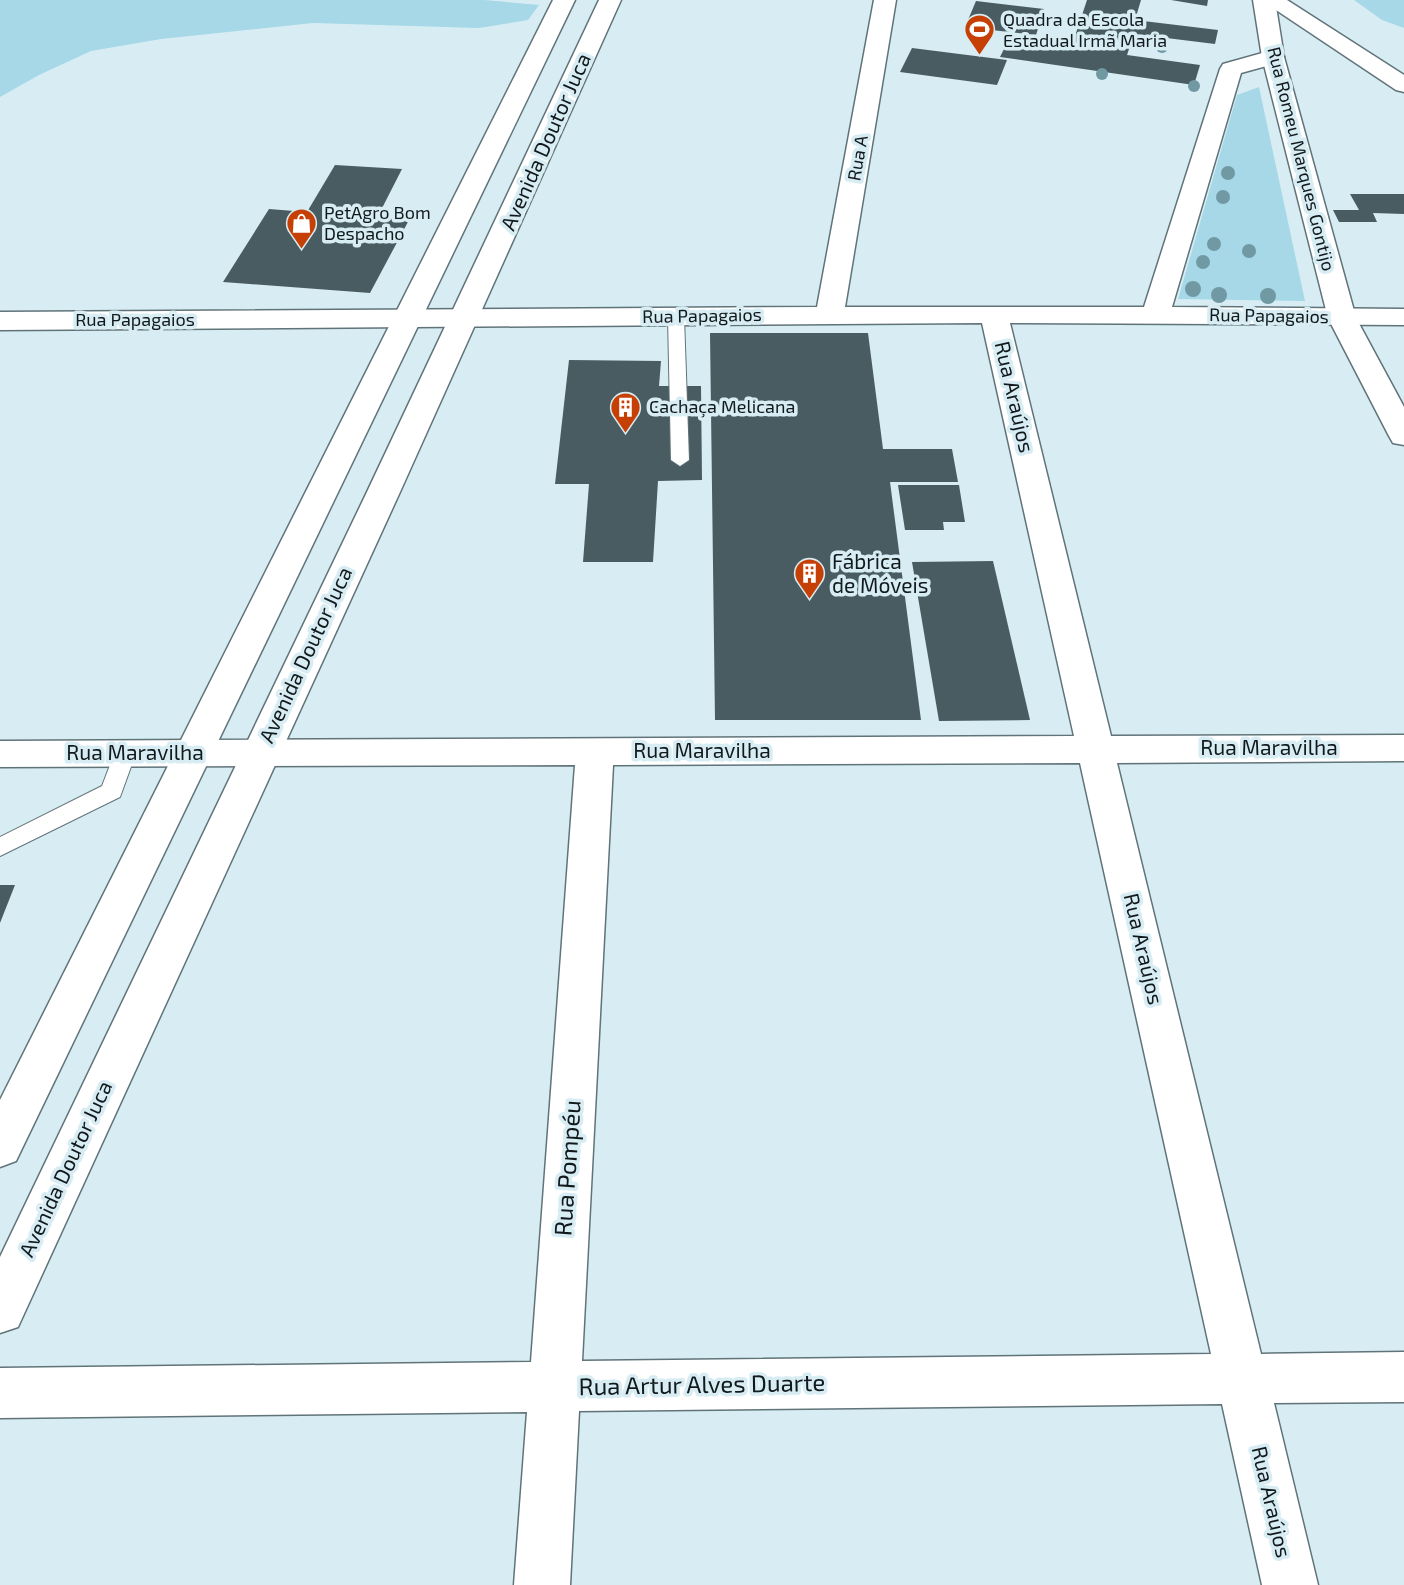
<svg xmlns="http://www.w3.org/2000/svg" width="1404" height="1585" font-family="'Exo 2',sans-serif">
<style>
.green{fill:#a6d8e7}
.building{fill:#495c62}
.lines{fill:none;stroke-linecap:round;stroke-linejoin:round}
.service-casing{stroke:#607379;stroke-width:2}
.minor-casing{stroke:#607379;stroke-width:3}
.tertiary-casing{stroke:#607379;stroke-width:3}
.secondary-casing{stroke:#607379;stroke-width:3}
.service{fill:#fff;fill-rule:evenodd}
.minor{fill:#fff;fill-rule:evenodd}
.tertiary{fill:#fff;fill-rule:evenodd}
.secondary{fill:#fff;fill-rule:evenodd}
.tree{fill:#7199a4}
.labels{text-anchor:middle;stroke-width:7;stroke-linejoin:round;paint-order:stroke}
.far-poi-label{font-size:18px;fill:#12191c;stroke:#d7edf3;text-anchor:start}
.far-street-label{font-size:18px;fill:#12191c;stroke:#d7edf3}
.street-label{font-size:21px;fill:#12191c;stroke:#d7edf3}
.poi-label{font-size:21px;fill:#12191c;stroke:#d7edf3;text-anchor:start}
.near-street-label{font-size:24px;fill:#12191c;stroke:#d7edf3}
</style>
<rect width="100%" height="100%" fill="#d7edf3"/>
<g class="green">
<polygon points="0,0 484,0 539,5 528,20 479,28 313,23 161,39 91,51 39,75 0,97"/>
<polygon points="1354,0 1404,0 1404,28 1382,20"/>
<polygon points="1259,87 1305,301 1178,299 1237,95"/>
</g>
<g class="building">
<polygon points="1087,0 1141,0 1135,20 1218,30 1215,44 1134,34 1127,55 1200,65 1194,85 1000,57 1009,39 1071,48"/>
<polygon points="1171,0 1208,0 1207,6"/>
<polygon points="976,1 1044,9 1036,35 965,27"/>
<polygon points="912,48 1007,60 997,85 900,72"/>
<polygon points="335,165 402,169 377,218 409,220 370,293 223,282 269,209 307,212"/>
<polygon points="1350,194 1404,194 1404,214 1373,213 1377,222 1339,222 1333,210 1359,210"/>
<polygon points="710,333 868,333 883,449 952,449 958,482 890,482 921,720 715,720"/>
<polygon points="569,360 661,361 659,386 701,386 702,480 658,481 653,562 583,562 589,484 555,484"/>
<polygon points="898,485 959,485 965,522 943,522 944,530 905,530"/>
<polygon points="993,561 1030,720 939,721 912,562"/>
<polygon points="0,885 15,885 0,923"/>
</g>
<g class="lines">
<defs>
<g id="service">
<polygon points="676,312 684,317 689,460 680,466 671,460 668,317"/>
<polygon points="125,745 133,747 136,753 120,797 0,856 0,837 102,786 117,747"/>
</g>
<g id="minor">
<path d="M874,0H896L845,307H1144L1220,69L1223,64L1273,50L1281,52L1284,57L1281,62L1241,73L1172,307L1404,309V325L1010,323L1111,736L1404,735V761L1117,763L1261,1354L1404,1352V1402L1274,1403L1318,1585H1262L1222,1404L579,1411L570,1585H514L527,1412L0,1418V1368L531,1362L575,765L0,767V741L1074,736L982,323L0,330V312L817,307ZM1080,763L1211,1354L582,1361L613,765Z"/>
<polygon points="1261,0 1287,0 1404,75 1404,92 1396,90"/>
</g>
<polygon id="tertiary" points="1253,0 1275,0 1284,57 1356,318 1404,407 1404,445 1393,443 1389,436 1328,318 1262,57"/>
<g id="secondary">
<polygon points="553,0 575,0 16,1161 0,1167 0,1100"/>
<polygon points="599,0 621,0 400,492 18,1327 0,1333 0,1257 367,492"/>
</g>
</defs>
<use href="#service" class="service-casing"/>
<use href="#minor" class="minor-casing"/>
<use href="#tertiary" class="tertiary-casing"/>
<use href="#secondary" class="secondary-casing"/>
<use href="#service" class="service"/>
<use href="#minor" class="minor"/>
<use href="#tertiary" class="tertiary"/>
<use href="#secondary" class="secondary"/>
</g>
<g class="tree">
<circle cx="1162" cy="47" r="6"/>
<circle cx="1102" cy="74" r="6"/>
<circle cx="1194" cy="86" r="6"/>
<circle cx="1228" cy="173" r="7"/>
<circle cx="1223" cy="197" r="7"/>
<circle cx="1214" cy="244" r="7"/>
<circle cx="1249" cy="251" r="7"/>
<circle cx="1203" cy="262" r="7"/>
<circle cx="1193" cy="289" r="8"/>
<circle cx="1219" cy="295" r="8"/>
<circle cx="1268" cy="296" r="8"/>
</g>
<defs>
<symbol id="stadium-pin" viewBox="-11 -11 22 30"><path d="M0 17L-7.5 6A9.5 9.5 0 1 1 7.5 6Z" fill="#c63f05" stroke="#d7edf3"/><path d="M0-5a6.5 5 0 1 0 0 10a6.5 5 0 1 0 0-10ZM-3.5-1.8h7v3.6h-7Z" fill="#fff"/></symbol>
<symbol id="shop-pin" viewBox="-11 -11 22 30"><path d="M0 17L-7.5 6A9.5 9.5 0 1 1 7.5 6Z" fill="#c63f05" stroke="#d7edf3"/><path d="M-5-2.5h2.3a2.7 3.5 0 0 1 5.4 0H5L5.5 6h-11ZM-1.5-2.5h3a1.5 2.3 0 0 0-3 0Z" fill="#fff"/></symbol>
<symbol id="building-pin" viewBox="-11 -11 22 30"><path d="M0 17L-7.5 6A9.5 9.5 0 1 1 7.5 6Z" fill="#c63f05" stroke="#d7edf3"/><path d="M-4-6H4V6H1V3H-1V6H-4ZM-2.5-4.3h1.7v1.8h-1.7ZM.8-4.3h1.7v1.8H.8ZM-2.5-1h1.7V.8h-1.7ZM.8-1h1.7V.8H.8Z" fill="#fff"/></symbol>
</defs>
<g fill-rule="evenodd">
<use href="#stadium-pin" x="962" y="12" width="35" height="47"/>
<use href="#shop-pin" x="284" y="206" width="35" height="47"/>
<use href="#building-pin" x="608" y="390" width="35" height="47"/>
<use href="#building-pin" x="792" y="556" width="35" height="47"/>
</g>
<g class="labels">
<g class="far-poi-label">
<text x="1003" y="26">Quadra da Escola<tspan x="1003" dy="21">Estadual Irmã Maria</tspan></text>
<text x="324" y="219">PetAgro Bom<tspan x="324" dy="21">Despacho</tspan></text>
<text x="649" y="413">Cachaça Melicana</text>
</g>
<g class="far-street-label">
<text transform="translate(858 158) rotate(-80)" y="6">Rua A</text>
<text transform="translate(1301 159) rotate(76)" y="6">Rua Romeu Marques Gontijo</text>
<text transform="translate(702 316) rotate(-1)" y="6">Rua Papagaios</text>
<text transform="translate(1269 316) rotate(1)" y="6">Rua Papagaios</text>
<text x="135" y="326">Rua Papagaios</text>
</g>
<g class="street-label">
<text transform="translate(546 142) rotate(-66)" y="7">Avenida Doutor Juca</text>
<text transform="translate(1014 397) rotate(77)" y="7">Rua Araújos</text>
<text transform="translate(306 655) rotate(-65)" y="7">Avenida Doutor Juca</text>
<text x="1269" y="755">Rua Maravilha</text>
<text x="702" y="758">Rua Maravilha</text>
<text x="135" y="760">Rua Maravilha</text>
<text transform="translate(1143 949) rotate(77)" y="7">Rua Araújos</text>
<text transform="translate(66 1169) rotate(-65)" y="7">Avenida Doutor Juca</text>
<text transform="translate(1271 1502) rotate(77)" y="7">Rua Araújos</text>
</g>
<g class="poi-label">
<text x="832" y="569">Fábrica<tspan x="832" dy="24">de Móveis</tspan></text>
</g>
<g class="near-street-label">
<text transform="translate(568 1168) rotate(-86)" y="8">Rua Pompéu</text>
<text transform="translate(702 1385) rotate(-1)" y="8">Rua Artur Alves Duarte</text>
</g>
</g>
</svg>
